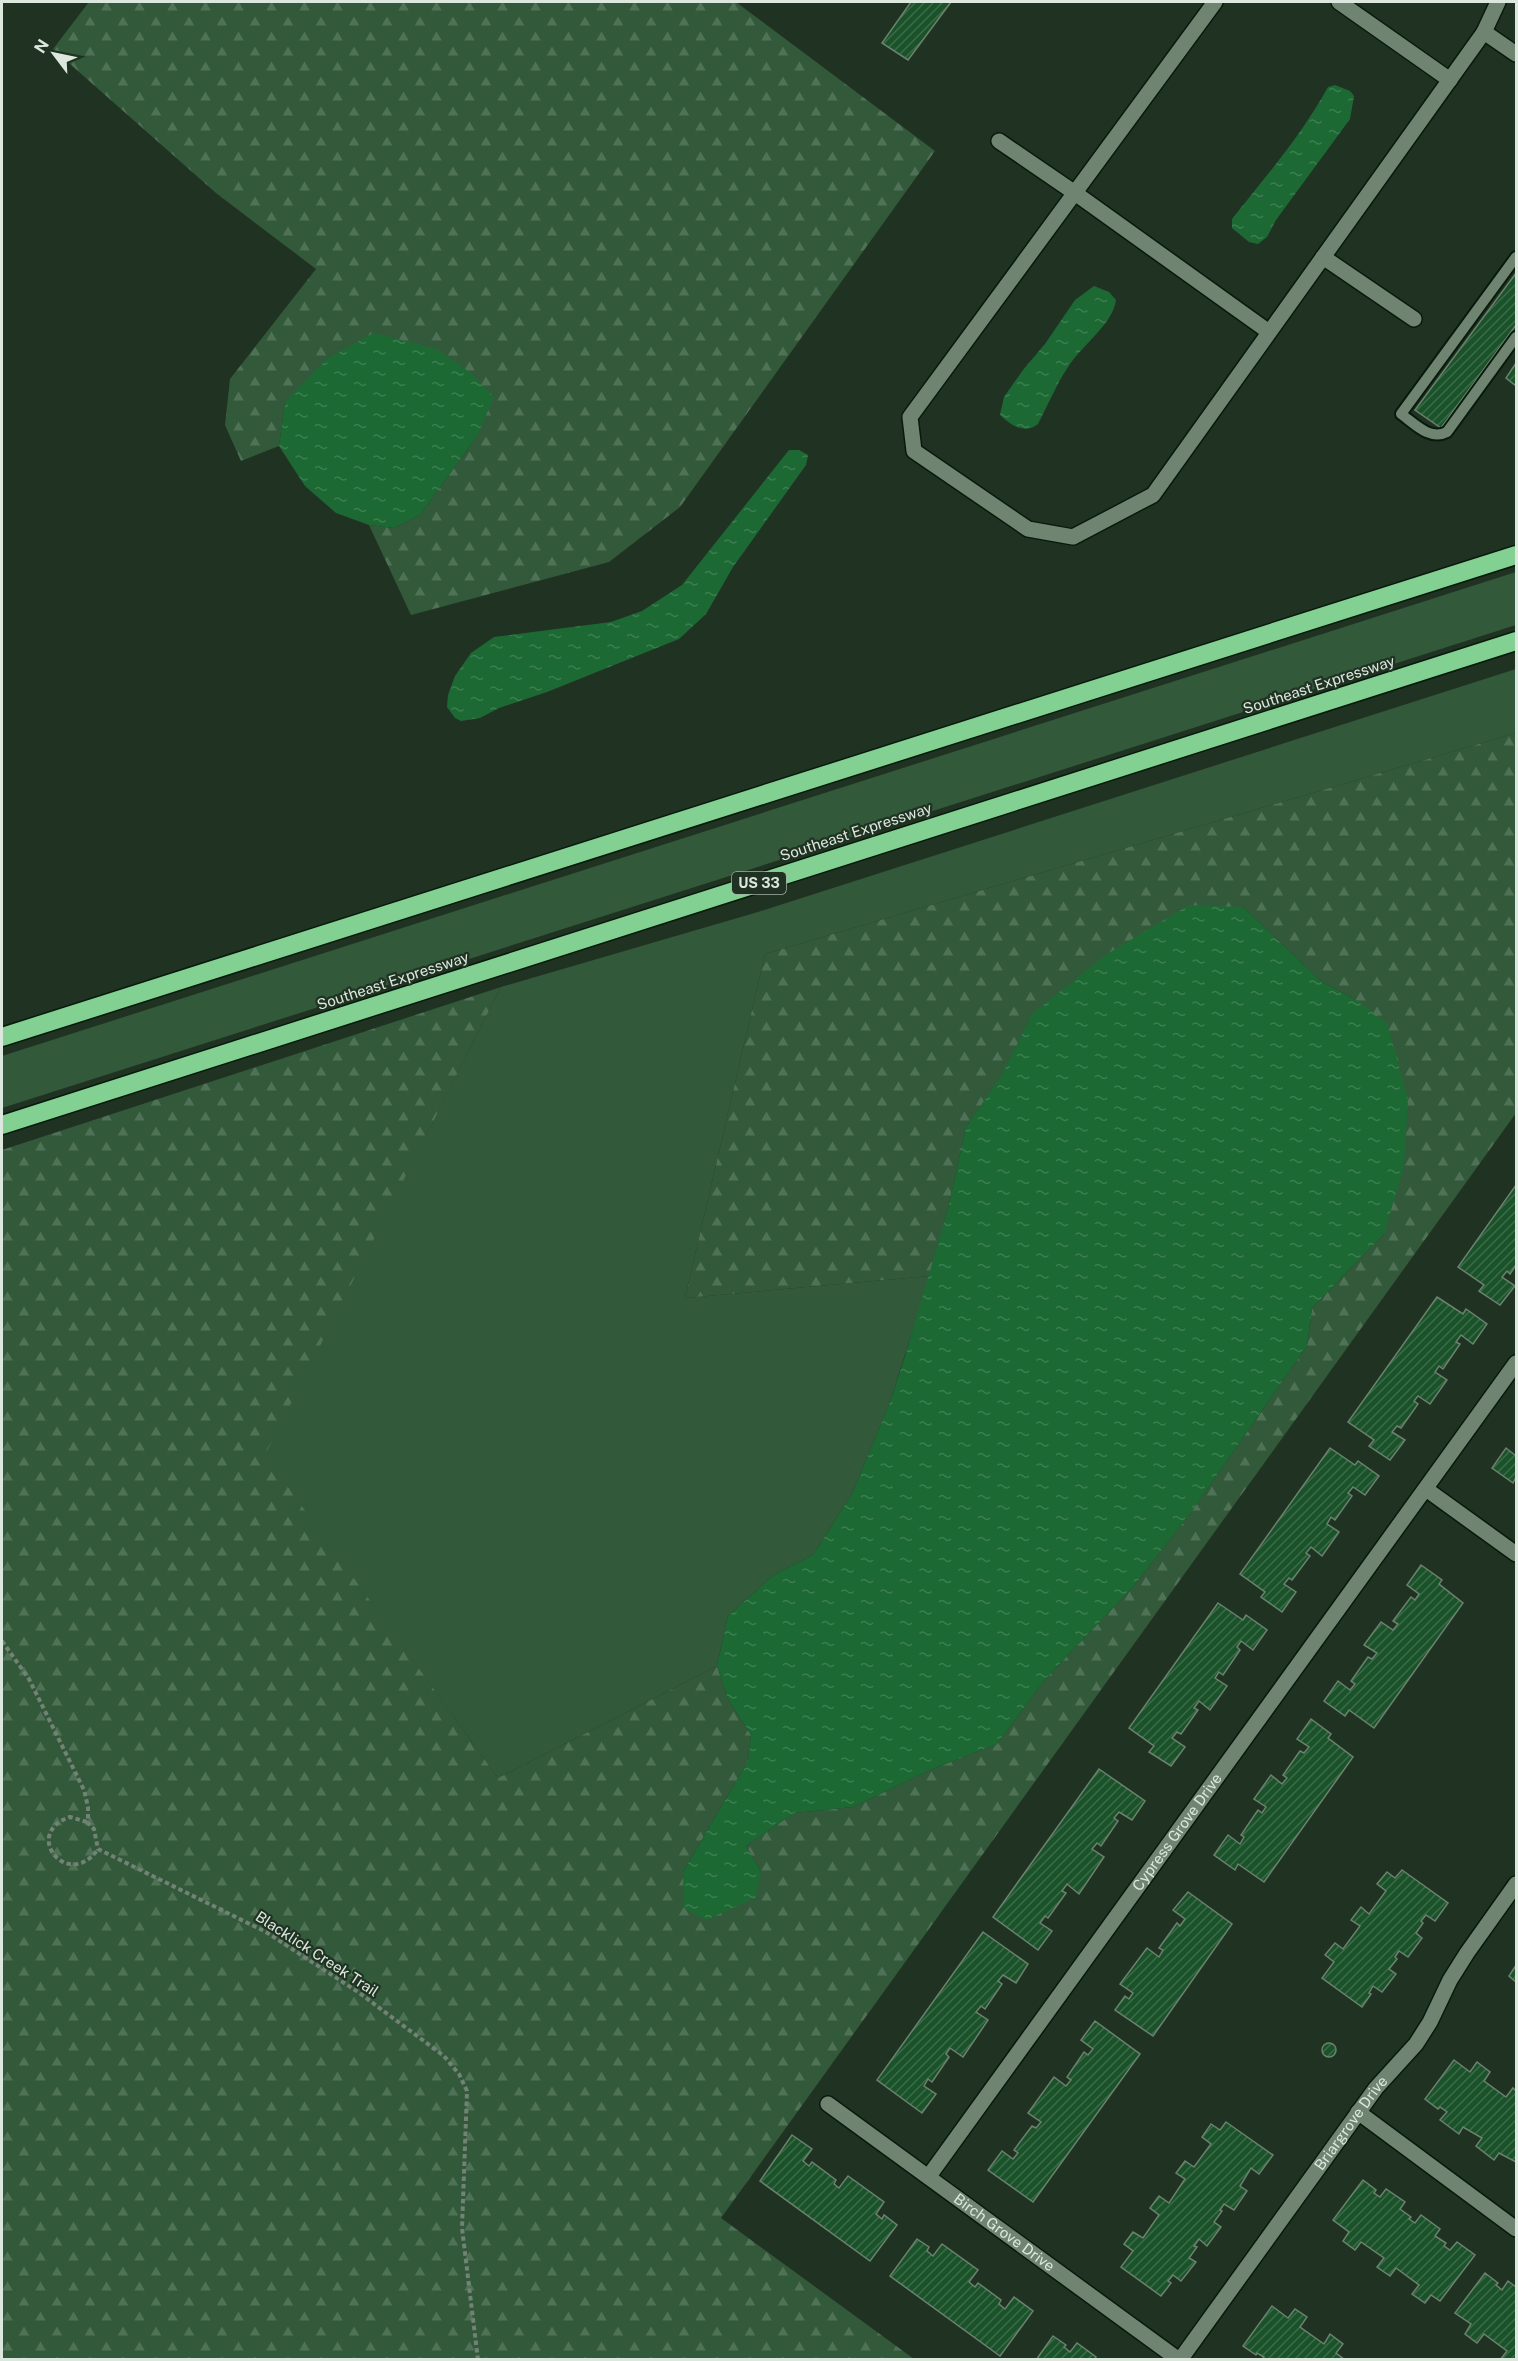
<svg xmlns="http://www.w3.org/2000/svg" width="1518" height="2361" font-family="'Public Sans',sans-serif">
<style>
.green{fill:#32593a}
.forest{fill:url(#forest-firs)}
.water{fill:url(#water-ripples)}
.building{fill:url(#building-hatch);stroke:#6c826f;stroke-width:1.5}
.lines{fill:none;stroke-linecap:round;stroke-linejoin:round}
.lane-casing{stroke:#081a0c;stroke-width:14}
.street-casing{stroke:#081a0c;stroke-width:18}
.highway-casing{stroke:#081a0c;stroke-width:21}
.path{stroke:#728275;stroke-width:4;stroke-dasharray:4.5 3;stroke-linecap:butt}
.lane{stroke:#6f8572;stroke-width:10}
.street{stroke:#6f8572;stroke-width:15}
.highway{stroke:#82d192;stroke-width:18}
.labels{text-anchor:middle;stroke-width:4.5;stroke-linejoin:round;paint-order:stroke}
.shield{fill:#203323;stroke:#a4b2a6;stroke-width:1.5}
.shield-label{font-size:14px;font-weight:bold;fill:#dce8de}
.street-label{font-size:15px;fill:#dce8de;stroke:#203323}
</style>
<defs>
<pattern id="forest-firs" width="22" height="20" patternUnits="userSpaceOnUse" patternTransform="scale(1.5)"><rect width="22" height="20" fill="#32593a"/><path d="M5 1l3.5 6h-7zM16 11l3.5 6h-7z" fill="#4f7156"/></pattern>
<pattern id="water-ripples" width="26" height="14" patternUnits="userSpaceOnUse" patternTransform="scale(1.5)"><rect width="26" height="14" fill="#1d6934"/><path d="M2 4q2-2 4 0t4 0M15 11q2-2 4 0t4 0" fill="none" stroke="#3d7e51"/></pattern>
<pattern id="building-hatch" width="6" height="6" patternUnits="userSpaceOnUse" patternTransform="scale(1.5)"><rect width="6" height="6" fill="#1a522a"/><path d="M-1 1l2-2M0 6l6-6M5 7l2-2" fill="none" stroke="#3b6b48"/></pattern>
</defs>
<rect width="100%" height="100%" fill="#203323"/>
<g class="green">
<polygon points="1516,572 1516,625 2,1108 2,1056"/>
<polygon points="1516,669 1516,733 765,954 685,1298 930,1276 890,1402 852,1494 813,1555 775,1574 728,1616 717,1666 498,1778 264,1455 501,987 758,912"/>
</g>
<g class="forest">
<polygon points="89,2 736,2 935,151 680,507 609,562 411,615 369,525 394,528 420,515 477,436 285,402 279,446 241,461 225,425 230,379 316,269 216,193 53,49"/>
<polygon points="1516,733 1516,1113 721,2218 914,2359 2,2359 2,1150 501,987 265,1455 498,1778 717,1666 728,1699 751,1735 748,1761 683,1872 761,1872 746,1846 794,1813 853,1807 930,1770 997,1744 1046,1678 1133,1587 1189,1515 1307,1346 1312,1308 1384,1234 1356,1000 1322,982 1243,907 1000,1079 966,1127 948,1209 930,1276 685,1298 765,954"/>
</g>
<g class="water">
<path d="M1335,85L1350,91L1354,96L1350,119L1276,220L1267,237L1258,244L1249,242L1232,228V219C1267,175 1301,136 1328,87Z"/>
<path d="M1094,286L1109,292L1116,300C1113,324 1082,345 1068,367C1056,385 1048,405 1038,424C1024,435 1011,425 1000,415L1004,397L1023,370L1045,344L1075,300Z"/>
<polygon points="373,333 437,349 472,374 494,397 477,436 420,515 394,528 369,525 336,513 305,486 279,446 285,402 327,359"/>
<polygon points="789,450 799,450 808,455 806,465 733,567 706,614 679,639 547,692 499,708 480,718 461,721 455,718 447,707 448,695 455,676 471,653 494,637 611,622 642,611 682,585"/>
<polygon points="1189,905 1243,907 1322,982 1356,1000 1387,1023 1408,1099 1404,1166 1384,1234 1312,1308 1307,1346 1189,1515 1133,1587 1046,1678 997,1744 930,1770 853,1807 794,1813 746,1846 761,1872 755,1898 706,1920 684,1908 683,1872 748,1761 751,1735 728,1699 717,1666 728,1616 775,1574 813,1555 852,1494 890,1402 905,1356 948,1209 966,1127 1000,1078 1033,1013 1107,954"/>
</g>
<g class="building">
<polygon points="911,2 951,2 908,60 882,43"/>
<polygon points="1516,273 1516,325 1441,428 1415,410"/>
<polygon points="1516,363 1516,386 1506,378"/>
<polygon points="1516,1185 1516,1265 1510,1274 1507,1271 1502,1277 1515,1286 1500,1305 1479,1291 1484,1285 1458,1267"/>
<polygon points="1437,1297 1463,1314 1466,1309 1487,1324 1473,1344 1461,1335 1456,1342 1460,1344 1443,1369 1439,1366 1435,1372 1447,1380 1430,1404 1418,1396 1414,1401 1418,1404 1401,1428 1397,1426 1392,1432 1405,1440 1390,1460 1369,1446 1374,1440 1348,1422"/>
<polygon points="1330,1448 1355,1465 1358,1461 1379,1476 1365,1495 1353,1487 1348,1493 1352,1496 1335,1520 1331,1517 1327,1524 1339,1532 1322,1556 1311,1547 1306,1553 1310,1556 1292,1580 1289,1578 1284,1584 1296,1592 1282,1612 1261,1597 1265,1592 1240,1574"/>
<polygon points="1506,1448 1516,1456 1516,1477 1513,1483 1492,1468"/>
<polygon points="1421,1565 1442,1580 1439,1584 1463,1603 1374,1728 1349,1710 1345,1716 1324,1701 1338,1681 1350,1690 1355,1684 1351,1681 1368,1657 1372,1659 1377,1653 1364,1645 1381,1622 1393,1630 1398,1624 1393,1621 1411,1597 1415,1600 1419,1594 1407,1585"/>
<polygon points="1218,1603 1243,1620 1246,1615 1267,1630 1253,1650 1241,1641 1237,1647 1240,1650 1223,1675 1219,1672 1215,1678 1227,1686 1210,1710 1199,1701 1194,1708 1198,1710 1181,1734 1177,1732 1172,1738 1185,1747 1171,1766 1149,1752 1154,1746 1129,1728"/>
<polygon points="1311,1719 1331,1734 1328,1738 1353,1757 1264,1882 1238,1864 1235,1870 1214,1855 1228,1835 1240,1844 1244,1837 1241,1835 1258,1810 1262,1813 1266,1807 1254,1799 1271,1775 1282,1784 1287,1778 1283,1775 1300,1751 1304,1753 1309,1747 1297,1739"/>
<polygon points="1099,1769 1145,1801 1132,1820 1119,1812 1114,1818 1118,1821 1101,1846 1097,1843 1092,1849 1104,1857 1079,1894 1067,1884 1062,1891 1066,1893 1048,1918 1045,1916 1040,1923 1052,1931 1038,1950 993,1917"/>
<polygon points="1402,1870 1448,1903 1435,1921 1426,1915 1421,1921 1423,1923 1416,1933 1422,1938 1408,1957 1399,1951 1395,1957 1397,1959 1389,1969 1396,1974 1382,1992 1373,1986 1369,1993 1371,1994 1362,2007 1322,1978 1334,1962 1325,1955 1335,1943 1343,1949 1360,1926 1351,1920 1361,1907 1369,1914 1386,1891 1377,1884 1387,1872 1395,1878"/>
<polygon points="1188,1892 1232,1924 1153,2036 1115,2010 1125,1996 1129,1999 1133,1993 1120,1984 1147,1948 1159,1957 1163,1950 1159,1948 1177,1923 1180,1926 1185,1919 1173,1910"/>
<polygon points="983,1932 1028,1964 1016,1983 1003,1975 998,1981 1002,1984 985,2009 981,2006 976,2012 988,2020 963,2057 950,2048 946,2054 949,2057 932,2082 928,2079 924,2086 936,2094 922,2113 877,2080"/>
<polygon points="1516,1965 1516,1982 1509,1976"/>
<polygon points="1095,2021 1140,2054 1033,2202 988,2170 1002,2151 1013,2159 1018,2153 1014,2150 1032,2126 1036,2128 1041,2122 1028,2113 1054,2077 1066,2086 1071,2080 1067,2077 1084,2052 1088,2055 1093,2049 1081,2040"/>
<circle cx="1329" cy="2050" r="7"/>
<polygon points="1454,2060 1470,2072 1477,2062 1490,2072 1484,2081 1506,2097 1513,2088 1516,2091 1516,2162 1499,2153 1494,2160 1476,2146 1482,2138 1463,2127 1459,2134 1440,2120 1447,2112 1440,2107 1438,2109 1425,2099"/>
<polygon points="1226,2122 1273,2155 1259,2174 1251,2168 1240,2186 1247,2191 1234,2210 1224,2204 1220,2210 1222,2211 1214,2222 1221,2227 1207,2246 1199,2239 1194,2246 1197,2247 1189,2258 1196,2262 1181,2281 1173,2275 1168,2281 1171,2283 1161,2296 1121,2267 1133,2251 1124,2244 1133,2232 1143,2238 1159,2215 1150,2208 1159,2196 1169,2203 1185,2179 1176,2173 1185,2161 1194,2167 1211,2144 1202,2137 1211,2124 1220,2130"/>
<polygon points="792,2135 812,2149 803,2161 809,2166 812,2162 836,2180 834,2184 839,2188 848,2176 884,2202 876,2214 882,2219 884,2215 897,2225 870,2261 760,2181"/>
<polygon points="1363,2180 1376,2190 1374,2193 1380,2197 1386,2189 1405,2202 1400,2209 1411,2217 1409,2219 1415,2223 1421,2215 1440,2229 1435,2236 1446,2243 1444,2246 1450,2250 1457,2242 1475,2255 1440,2301 1431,2295 1425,2303 1412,2294 1419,2285 1396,2268 1390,2276 1377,2267 1384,2258 1361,2242 1355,2250 1343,2241 1349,2232 1333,2220"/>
<polygon points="917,2239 929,2247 927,2251 933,2256 942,2244 978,2270 969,2282 975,2287 978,2283 1001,2300 999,2304 1005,2309 1014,2297 1033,2311 1000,2356 890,2276"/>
<polygon points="1485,2273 1498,2283 1496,2285 1502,2290 1508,2281 1516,2287 1516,2360 1500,2360 1507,2351 1484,2334 1477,2343 1465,2334 1471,2324 1455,2313"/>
<polygon points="1272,2306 1288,2318 1295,2309 1307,2317 1300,2327 1324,2344 1330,2334 1343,2344 1336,2353 1345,2360 1262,2360 1264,2357 1257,2353 1256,2355 1243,2346"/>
<polygon points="1053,2336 1066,2345 1064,2347 1070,2352 1077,2343 1096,2357 1094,2360 1036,2360"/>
</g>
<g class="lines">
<defs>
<path id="lane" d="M1516,257L1401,414C1415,424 1430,441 1447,432L1516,337"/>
<g id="street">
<polyline points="1215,2 910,417 914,451 1028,529 1073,537 1153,495 1484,32 1498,2"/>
<polyline points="1339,2 1450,80"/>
<polyline points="1484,32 1516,54"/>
<polyline points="999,141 1075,193 1269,332"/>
<polyline points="1323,257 1414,319"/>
<polyline points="1426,1489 1516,1554"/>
<path id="s1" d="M828,2104L1179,2360"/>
<polyline points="1358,2112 1516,2229"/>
<path id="s2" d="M929,2176L1516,1363"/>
<path id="s3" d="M1180,2360L1376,2088L1416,2044L1430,2022L1450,1980L1467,1953L1516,1884"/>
</g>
<g id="highway">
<polyline points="2,1037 1516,555"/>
<polyline points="2,1125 1516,641"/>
</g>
</defs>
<use href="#lane" class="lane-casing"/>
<use href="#street" class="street-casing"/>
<use href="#highway" class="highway-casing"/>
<g class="path">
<polyline points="2,1641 29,1679 84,1790 88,1807 88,1823 94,1829 98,1849 266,1932 358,1992 444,2056 459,2074 467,2091 462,2228 478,2360"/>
<path d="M87,1822L70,1817C21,1833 68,1892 98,1849"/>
</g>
<use href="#lane" class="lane"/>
<use href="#street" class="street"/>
<use href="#highway" class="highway"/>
</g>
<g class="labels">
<rect class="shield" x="732" y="872" width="54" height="22" rx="4.5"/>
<g class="shield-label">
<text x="759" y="888">US 33</text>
</g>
<g class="street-label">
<text transform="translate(1319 685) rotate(-18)" y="5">Southeast Expressway</text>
<text transform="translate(856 832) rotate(-18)" y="5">Southeast Expressway</text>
<text transform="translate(393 981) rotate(-18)" y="5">Southeast Expressway</text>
<text dy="5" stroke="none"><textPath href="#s2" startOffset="424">Cypress Grove Drive</textPath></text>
<text transform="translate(317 1954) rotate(33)" y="5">Blacklick Creek Trail</text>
<text dy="5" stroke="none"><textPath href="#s3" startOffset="292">Briargrove Drive</textPath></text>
<text dy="5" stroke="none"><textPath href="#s1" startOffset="218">Birch Grove Drive</textPath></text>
</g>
</g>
<rect width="1518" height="2361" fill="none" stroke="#dce8de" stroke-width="6"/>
<g transform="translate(54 54) rotate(302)" stroke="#203323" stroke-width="4.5" paint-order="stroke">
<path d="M0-4.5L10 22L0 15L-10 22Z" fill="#dce8de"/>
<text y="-9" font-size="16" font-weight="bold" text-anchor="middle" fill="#dce8de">N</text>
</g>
</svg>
